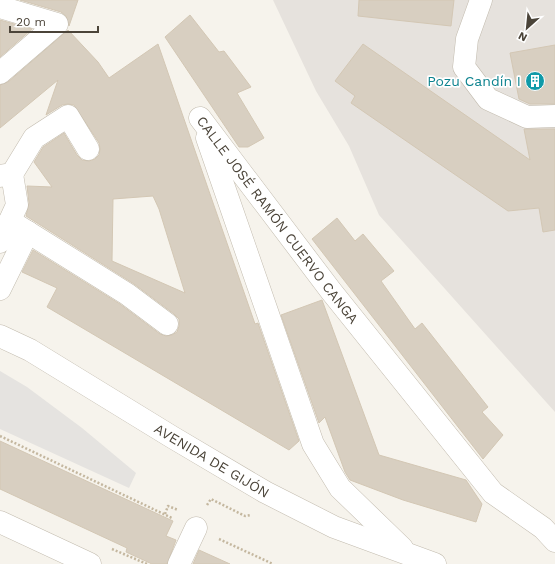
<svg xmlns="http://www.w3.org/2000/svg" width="555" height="564" font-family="'Work Sans',sans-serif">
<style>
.industrial{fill:#e6e2dd}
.parking{fill:#e5e3e0}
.building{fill:#d8cfc1;stroke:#d3c7b4;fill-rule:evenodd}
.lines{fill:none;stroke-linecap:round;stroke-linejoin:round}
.minor-casing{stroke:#c2bbae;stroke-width:23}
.path{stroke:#c4b79f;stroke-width:2.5;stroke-dasharray:2 2;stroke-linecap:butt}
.minor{stroke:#fff;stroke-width:22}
.labels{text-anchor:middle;stroke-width:3.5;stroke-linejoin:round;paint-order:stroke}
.culture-label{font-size:14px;fill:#0d838f;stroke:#fff;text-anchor:end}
.street-label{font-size:14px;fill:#4b4439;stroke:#fff}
</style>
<rect width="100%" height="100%" fill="#f6f3ec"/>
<polygon class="industrial" points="273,0 555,0 555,412 379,215 349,146 316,91"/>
<polygon class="parking" points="0,371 27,387 82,428 136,473 129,488 0,429"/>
<g class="building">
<polygon points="20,0 78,0 69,26 66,16 61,12"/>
<polygon points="359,0 454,0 451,26 358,16"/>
<polygon points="190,15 219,52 224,51 251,87 237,93 264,138 248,147 239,147 165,37"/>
<polygon points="0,20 32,29 0,57"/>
<path d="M68,30L98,62L109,78L158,44L255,324L258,323L299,441L289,450L47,307L57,288L22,272L33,250L120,304L160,334L166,336L172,335L177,332L179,326V319L174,314L134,284L26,216L29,203L27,186L52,187L34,162L43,147L64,133L77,155L82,160L89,161L95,159L99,155L100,149L99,143L74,105L68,104L62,105L46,115L58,80L0,128V85L8,82ZM153,196L159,209L185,293L112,261L113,199Z"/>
<polygon points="363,44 530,160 524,129 555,129 555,230 543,232 539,208 508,211 351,103 355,96 335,81"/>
<polygon points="555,45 555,104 530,104 519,99 510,53"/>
<polygon points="337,218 355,241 363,234 394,271 381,281 415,329 422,323 488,407 482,412 503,435 483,459 312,239"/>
<polygon points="322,300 379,455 466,480 482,504 476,522 403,500 350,480 345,472 325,417 319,423 281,315"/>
<polygon points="0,441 173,521 166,536 176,540 167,564 152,564 126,552 127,548 0,489"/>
<polygon points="199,550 230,564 193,564"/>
</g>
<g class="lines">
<defs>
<g id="minor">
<polyline points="481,0 467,39 464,67 488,99 527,117 555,116"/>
<polyline points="0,7 57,24 0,73"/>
<path id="s1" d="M200,118L331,291L493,493L543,528L555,541"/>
<polyline points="207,138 313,444 340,488 402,548"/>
<polyline points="12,174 34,138 68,116 88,149"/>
<polyline points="0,176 12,174 17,205 0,242"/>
<polyline points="10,221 127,294 167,324"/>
<polyline points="0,289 28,232"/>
<path id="s2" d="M0,336L30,350L172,437L265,492L334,527L435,564"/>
<polyline points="0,522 90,564"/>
<polyline points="179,564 196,528"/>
</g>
</defs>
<use href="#minor" class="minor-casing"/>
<g class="path">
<polyline points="0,436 172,518"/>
<polyline points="207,505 211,499 245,516 251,515"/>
<polyline points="165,514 168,506 178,510"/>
<polyline points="219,539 273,564"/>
<polyline points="112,549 147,564"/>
</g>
<use href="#minor" class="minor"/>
</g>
<defs>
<symbol id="building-disc" viewBox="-11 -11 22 22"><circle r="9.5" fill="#0f9aa8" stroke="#fff"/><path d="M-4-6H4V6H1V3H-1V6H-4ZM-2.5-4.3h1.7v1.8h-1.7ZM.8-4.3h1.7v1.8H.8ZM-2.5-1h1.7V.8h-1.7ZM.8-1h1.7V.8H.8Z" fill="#fff"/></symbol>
</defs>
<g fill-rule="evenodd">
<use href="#building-disc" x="524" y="70" width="22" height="22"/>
</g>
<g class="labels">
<g class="culture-label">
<text x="521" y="86">Pozu Candín I</text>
</g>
<g class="street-label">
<text dy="5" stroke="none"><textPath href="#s1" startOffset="128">CALLE JOSÉ RAMÓN CUERVO CANGA</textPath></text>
<text dy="5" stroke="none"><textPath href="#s2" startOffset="246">AVENIDA DE GIJÓN</textPath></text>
</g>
</g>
<g transform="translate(527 28) rotate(207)" stroke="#ffffff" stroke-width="3" paint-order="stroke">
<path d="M0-3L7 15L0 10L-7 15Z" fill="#4b4439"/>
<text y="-6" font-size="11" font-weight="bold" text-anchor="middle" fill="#4b4439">N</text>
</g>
<path d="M10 26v6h88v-6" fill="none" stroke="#4b4439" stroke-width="2"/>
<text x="16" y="26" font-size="12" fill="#4b4439" stroke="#ffffff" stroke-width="3" paint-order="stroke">20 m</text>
</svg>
